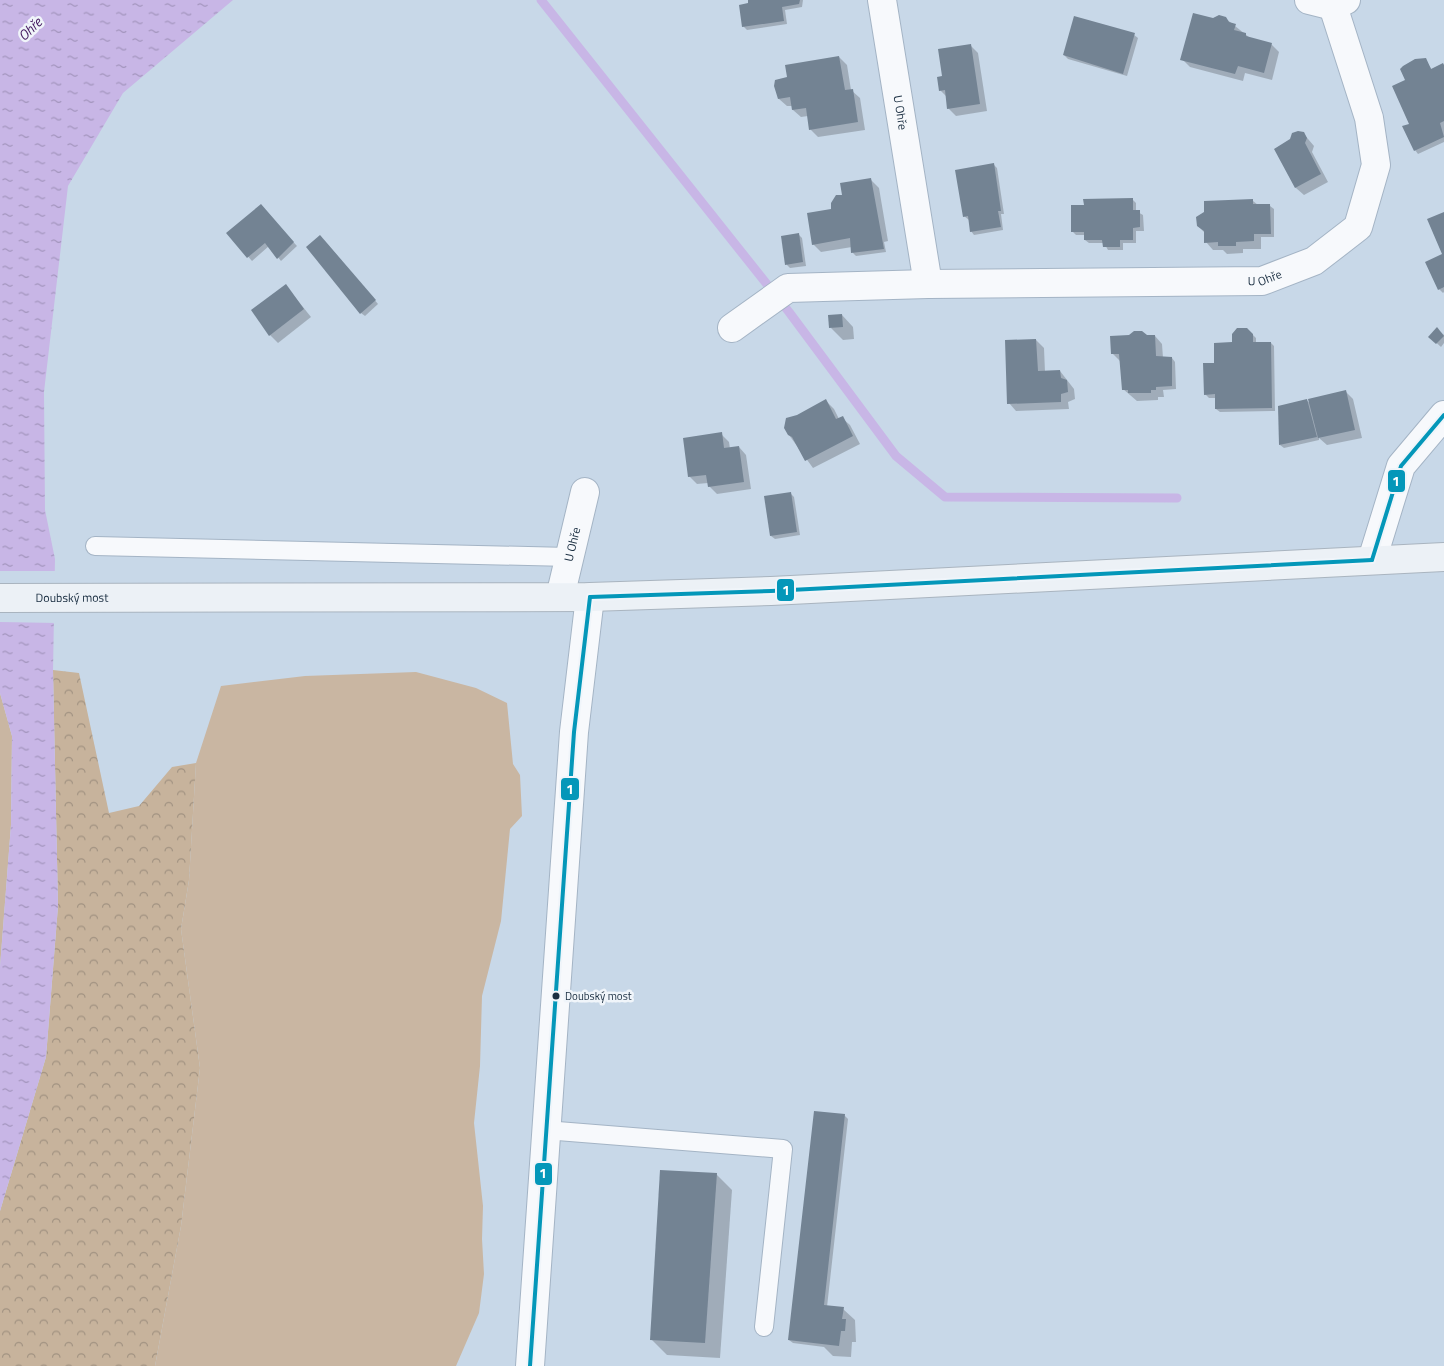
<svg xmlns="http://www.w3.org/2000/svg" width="1444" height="1366" font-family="'Titillium Web',sans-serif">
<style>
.green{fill:#c9b6a2}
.forest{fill:url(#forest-crowns)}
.water{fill:url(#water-ripples)}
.pier{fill:#c8d8e8}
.shadow{fill:#0003}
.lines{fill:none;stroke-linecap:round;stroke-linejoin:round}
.stream{stroke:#c8b6e6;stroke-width:9}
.building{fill:#738393}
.service-casing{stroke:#a4b4c5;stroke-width:20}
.minor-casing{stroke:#a4b4c5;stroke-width:30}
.tertiary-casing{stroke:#a4b4c5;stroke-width:30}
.primary-casing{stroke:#a9b4bf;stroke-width:30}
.service{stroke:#f7f9fc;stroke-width:18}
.minor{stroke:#f7f9fc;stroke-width:28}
.tertiary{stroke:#f7f9fc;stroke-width:28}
.primary{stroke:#ecf1f6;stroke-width:28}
.bus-1-casing{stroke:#f0f5fa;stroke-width:8}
.bus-1{stroke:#0497b9;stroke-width:4}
.bus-dot{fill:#1a2e41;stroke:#f0f5fa;stroke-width:2}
.labels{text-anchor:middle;stroke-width:5;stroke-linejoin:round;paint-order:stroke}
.bus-label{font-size:11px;fill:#1a2e41;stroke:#f0f5fa;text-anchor:start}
.street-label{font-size:12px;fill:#1a2e41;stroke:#f0f5fa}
.water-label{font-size:14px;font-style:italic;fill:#42175e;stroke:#f0f5fa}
.line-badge{stroke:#f0f5fa;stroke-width:2}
.badge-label{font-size:14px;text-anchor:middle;font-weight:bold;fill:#fff}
</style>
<defs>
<pattern id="forest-crowns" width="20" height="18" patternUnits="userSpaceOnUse" patternTransform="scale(1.25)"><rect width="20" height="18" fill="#c7b39c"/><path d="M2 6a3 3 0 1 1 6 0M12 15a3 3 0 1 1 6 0" fill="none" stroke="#a19281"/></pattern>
<pattern id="water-ripples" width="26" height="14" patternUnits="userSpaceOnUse" patternTransform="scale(1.25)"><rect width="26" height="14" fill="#c8b6e6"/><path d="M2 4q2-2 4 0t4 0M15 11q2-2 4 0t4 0" fill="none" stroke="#a294bc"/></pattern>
</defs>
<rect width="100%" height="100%" fill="#c8d8e8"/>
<g class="green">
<polygon points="416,672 476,688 507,703 513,764 520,775 522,816 510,829 501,921 482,996 480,1066 474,1123 483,1206 482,1239 484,1274 479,1313 456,1366 155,1366 181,1226 200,1068 181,929 189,880 196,763 221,686 305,676"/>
<polygon points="0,693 12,736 11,825 0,967"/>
</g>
<polygon class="forest" points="53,670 79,673 109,813 139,806 172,767 196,763 189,880 181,929 200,1068 181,1226 155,1366 0,1366 0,1211 46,1057 58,906"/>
<polygon class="water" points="0,0 233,0 123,93 68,186 44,392 45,510 55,559 53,671 58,906 46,1057 0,1211 0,967 11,825 12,736 0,693"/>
<polygon class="pier" points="0,571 58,571 57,623 0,622"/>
<g class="shadow">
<polygon points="749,0 806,0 803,0 802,7 785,10 787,24 747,30 743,26"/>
<polygon points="1225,18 1250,38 1271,44 1279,52 1272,80 1245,73 1243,81 1190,67 1182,59 1214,19"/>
<polygon points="1134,35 1138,38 1127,76 1068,59 1064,55"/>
<polygon points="970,45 978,53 987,111 956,116 948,108 947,97 940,90 944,77"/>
<polygon points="839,57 847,65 851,90 860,98 865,130 818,137 810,129 808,116 801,117 793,110 793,106 787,106 779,99 788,78"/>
<polygon points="1425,59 1432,70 1444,66 1444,142 1418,154 1415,150 1410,124 1407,81"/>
<polygon points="1303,133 1314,146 1312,152 1328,182 1304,195 1296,188 1275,149"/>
<polygon points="994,165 997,168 1004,214 1001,214 1003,230 974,235 971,231 969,220 964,216"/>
<polygon points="871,180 879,188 888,241 884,242 886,252 856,256 853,253 852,247 821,252 813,244 833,210 844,196"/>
<polygon points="1132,199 1136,203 1136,211 1143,215 1144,231 1136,231 1136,243 1123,243 1123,250 1108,250 1104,243 1089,243 1085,240 1085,235 1076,235 1072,231"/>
<polygon points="1253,201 1258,205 1270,206 1274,209 1274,237 1261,237 1261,249 1243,249 1243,253 1227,254 1223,250 1213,250 1206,242 1205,233 1198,226"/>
<polygon points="260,206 297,246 281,261 269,246 252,261 228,234"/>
<polygon points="1444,213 1444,292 1443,293 1439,289 1444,255"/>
<polygon points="799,235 802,238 806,266 790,268 787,265 782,237"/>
<polygon points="324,240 378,304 365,316 361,313"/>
<polygon points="286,286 311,317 278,343 270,335"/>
<polygon points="842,315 853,327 854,339 843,340 831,328"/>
<polygon points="1247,329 1256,338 1256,343 1271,343 1274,346 1275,411 1220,412 1216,409 1216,398 1209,398 1205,394 1215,364"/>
<polygon points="1437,329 1444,335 1444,343 1441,347 1430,337"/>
<polygon points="1146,336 1155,336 1162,344 1163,358 1172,358 1175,362 1176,389 1163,390 1164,397 1158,397 1158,400 1137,401 1123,389 1120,361 1112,353"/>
<polygon points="1036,340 1044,348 1045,372 1060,371 1074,389 1075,399 1068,402 1069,409 1016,411 1009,403"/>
<polygon points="1345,391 1353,399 1362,438 1327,445 1319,438 1319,440 1284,448 1280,445 1306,400 1311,404"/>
<polygon points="826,401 834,409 839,419 842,418 850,425 860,444 813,468 789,435 797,416"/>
<polygon points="721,434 729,442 730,449 739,447 746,455 751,489 717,494 709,486 708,483 697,484 689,476"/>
<polygon points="790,493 794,497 800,535 775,539 771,536"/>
<polygon points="844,1115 848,1119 827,1307 843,1309 855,1320 856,1342 852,1342 851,1357 833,1356 824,1347 793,1343 789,1340"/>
<polygon points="716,1174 732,1190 720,1358 667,1355 651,1339"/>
</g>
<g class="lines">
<polyline class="stream" points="541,0 789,312 896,456 945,497 1177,498"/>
</g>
<g class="building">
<polygon points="748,0 800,0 799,4 782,7 784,21 742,27 739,5 748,3"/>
<polygon points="1193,13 1213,18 1219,15 1226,17 1229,22 1236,24 1234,30 1246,33 1246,36 1272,43 1264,73 1238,66 1235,74 1180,60"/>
<polygon points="1074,16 1135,33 1123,74 1063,55"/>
<polygon points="971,44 980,104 947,109 945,90 939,91 937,77 942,76 938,49"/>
<polygon points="839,56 845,90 853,89 858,122 809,130 806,108 792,110 790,97 778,99 774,86 775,80 787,77 785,65"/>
<polygon points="1426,58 1431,69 1443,63 1444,65 1444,121 1440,123 1444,137 1414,151 1402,126 1409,124 1392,86 1405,80 1400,69 1403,66 1415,59"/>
<polygon points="1298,131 1304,132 1307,138 1305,143 1321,174 1295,188 1274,149 1290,139 1292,133"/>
<polygon points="994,163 1001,211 998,211 1001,227 970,232 968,216 963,217 955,170"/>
<polygon points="871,178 884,249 851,253 850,238 812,245 807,213 831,209 831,203 836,195 842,195 840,183"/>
<polygon points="1133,198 1133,210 1140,210 1140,227 1133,228 1133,240 1120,240 1120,247 1103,247 1102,240 1084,240 1084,232 1071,232 1071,205 1084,205 1083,199"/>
<polygon points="1253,199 1253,204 1270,204 1271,234 1254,234 1254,241 1236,242 1236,246 1218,246 1218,242 1204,243 1204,231 1197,226 1196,217 1204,212 1204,201"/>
<polygon points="261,204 294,242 277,259 265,243 247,258 226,233"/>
<polygon points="1444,212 1444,287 1438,290 1425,262 1442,254 1427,219"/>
<polygon points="799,233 803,262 785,265 781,236"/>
<polygon points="320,235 376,300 360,314 306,247"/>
<polygon points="286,284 304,309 269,336 251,310"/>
<polygon points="842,314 843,327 829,328 828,315"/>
<polygon points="1437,327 1444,336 1436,344 1428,337"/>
<polygon points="1237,328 1247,328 1253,334 1253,342 1271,342 1272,408 1215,409 1215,394 1204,395 1203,363 1214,363 1214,343 1232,342 1232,334"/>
<polygon points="1134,331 1142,331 1147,335 1155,335 1156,356 1172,357 1172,386 1156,387 1156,390 1151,390 1151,393 1128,393 1128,390 1122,390 1119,354 1111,354 1110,336 1129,335"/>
<polygon points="1036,339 1038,371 1060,370 1061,378 1067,380 1068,392 1061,394 1061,402 1007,404 1005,340"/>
<polygon points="1346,390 1355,430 1318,438 1308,399"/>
<polygon points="826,399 836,419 843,416 853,436 805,461 792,437 788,435 784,428 786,418 797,415"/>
<polygon points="1307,399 1317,437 1279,445 1278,406"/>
<polygon points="722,432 724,448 739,446 744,482 708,487 706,475 688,477 683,438"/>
<polygon points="791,492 797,532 770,536 764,496"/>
<polygon points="814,1111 845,1114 824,1305 844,1307 842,1319 846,1319 845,1331 841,1331 839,1346 788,1340"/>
<polygon points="660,1170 717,1173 705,1343 650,1340"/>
</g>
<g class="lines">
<defs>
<g id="service">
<polyline points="95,546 569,557"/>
<polyline points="545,1130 783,1149 764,1327"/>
</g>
<g id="minor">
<path id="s1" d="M882,0L928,284"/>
<polyline points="1309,0 1333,6 1346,0"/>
<path id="s2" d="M732,328L788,288L928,284L1262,281L1314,261L1358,227L1376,165L1369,118L1333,6"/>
<polyline points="1372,560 1401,466 1444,415"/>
<path id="s3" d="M560,597L585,492"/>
</g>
<polyline id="tertiary" points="530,1366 574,732 590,597"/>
<g id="primary">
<path id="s4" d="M0,598L590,597L771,591L1444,557"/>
</g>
</defs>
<use href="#service" class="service-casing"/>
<use href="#minor" class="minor-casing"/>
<use href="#tertiary" class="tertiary-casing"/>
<use href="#primary" class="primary-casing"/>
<use href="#service" class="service"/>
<use href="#minor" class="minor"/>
<use href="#tertiary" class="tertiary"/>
<use href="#primary" class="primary"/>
<defs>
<g id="bus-1">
<polyline points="1372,560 1401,466 1444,415"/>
<polyline points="590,597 771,591 1372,560"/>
<polyline points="530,1366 574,732 590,597"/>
</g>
</defs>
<use href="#bus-1" class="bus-1-casing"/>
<use href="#bus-1" class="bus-1"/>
</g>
<circle class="bus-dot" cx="556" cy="996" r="4.5"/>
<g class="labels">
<g class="bus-label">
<text x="565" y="1000">Doubský most</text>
</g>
<g class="street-label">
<text dy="4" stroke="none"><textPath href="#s1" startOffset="114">U Ohře</textPath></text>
<text dy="4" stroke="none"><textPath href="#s2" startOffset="546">U Ohře</textPath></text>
<text dy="4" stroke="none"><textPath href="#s3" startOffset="54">U Ohře</textPath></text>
<text dy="4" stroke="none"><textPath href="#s4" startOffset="72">Doubský most</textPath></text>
</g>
<g class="water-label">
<text transform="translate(30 29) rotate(-44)" y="5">Ohře</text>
</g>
</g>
<g class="line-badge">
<rect x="1387" y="469" width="19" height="24" rx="5" fill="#0497b9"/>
<rect x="776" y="578" width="19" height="24" rx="5" fill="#0497b9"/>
<rect x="560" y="777" width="20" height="24" rx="5" fill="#0497b9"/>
<rect x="534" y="1162" width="19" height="24" rx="5" fill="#0497b9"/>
</g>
<g class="badge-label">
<text x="1396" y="486">1</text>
<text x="786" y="595">1</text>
<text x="570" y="794">1</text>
<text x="543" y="1178">1</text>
</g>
</svg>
